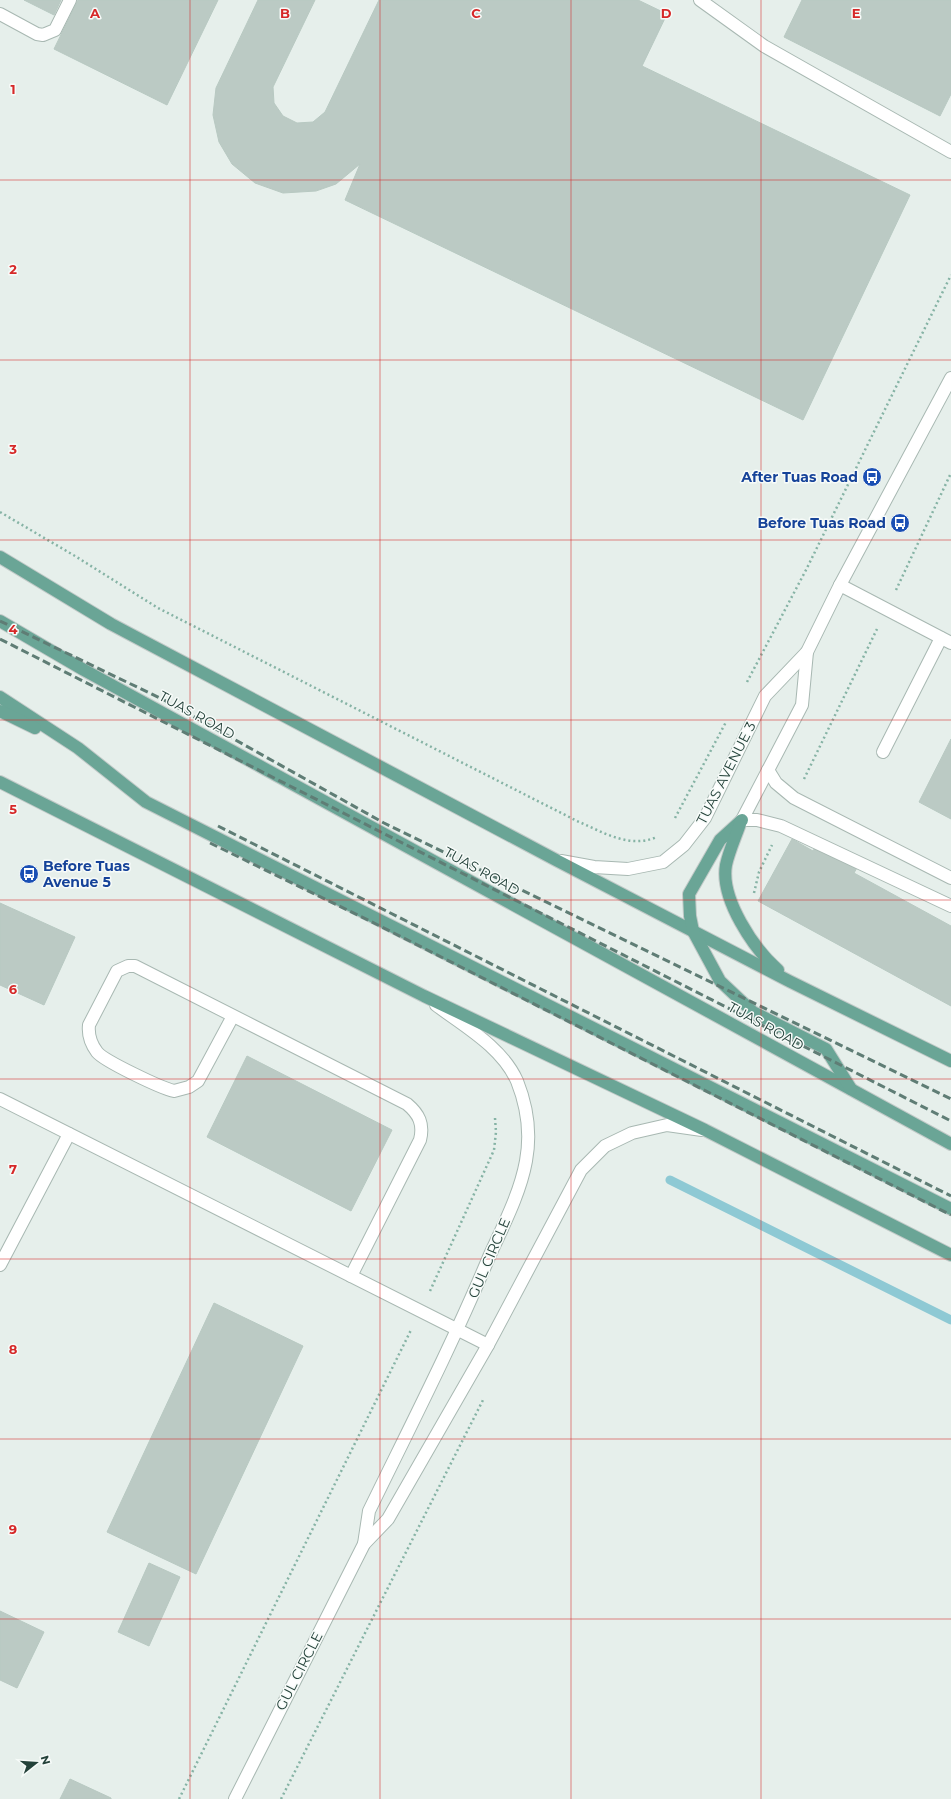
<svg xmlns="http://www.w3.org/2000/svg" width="951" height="1799" font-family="Montserrat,sans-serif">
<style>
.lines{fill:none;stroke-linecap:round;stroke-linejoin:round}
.stream{stroke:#8ec9d4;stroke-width:9}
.building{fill:#bbcac4;stroke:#b8c9c2}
.service-casing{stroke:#a8b8b2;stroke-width:14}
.minor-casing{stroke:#a8b8b2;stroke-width:14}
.primary-casing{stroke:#c2cac8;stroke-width:14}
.path{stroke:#86b3a5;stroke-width:2.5;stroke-dasharray:2 3;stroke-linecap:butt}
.service{stroke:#fff;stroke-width:12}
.minor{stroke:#fff;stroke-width:12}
.primary{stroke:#6aa596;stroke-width:12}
.rail{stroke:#5f7d75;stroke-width:3;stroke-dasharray:8 4;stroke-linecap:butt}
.grid{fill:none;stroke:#d62828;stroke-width:1;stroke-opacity:0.55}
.labels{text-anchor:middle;stroke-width:3;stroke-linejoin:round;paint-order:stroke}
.transit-label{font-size:14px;font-weight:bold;fill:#164399;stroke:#f7fbf9;text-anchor:end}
.street-label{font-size:14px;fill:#24423a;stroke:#f7fbf9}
.grid-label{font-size:13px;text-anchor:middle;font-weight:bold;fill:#d62828;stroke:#f7fbf9;stroke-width:3;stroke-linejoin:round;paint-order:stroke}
</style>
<rect width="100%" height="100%" fill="#e6efeb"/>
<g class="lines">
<polyline class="stream" points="670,1180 951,1320"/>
</g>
<g class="building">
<polygon points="24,0 61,0 54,15"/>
<polygon points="78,0 218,0 167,105 54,49"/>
<polygon points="258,0 315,0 273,87 274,103 283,116 297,123 313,122 325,112 379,0 638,0 667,14 642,66 910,195 803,420 345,200 360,164 336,184 316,191 283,193 255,183 232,164 219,142 213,115 216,88"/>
<polygon points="802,0 951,0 951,94 940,116 784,37"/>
<polygon points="951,739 951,819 919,802"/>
<polygon points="792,839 813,851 817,844 858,866 854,873 951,926 951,1006 758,901"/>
<polygon points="0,903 75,937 44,1005 0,985"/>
<polygon points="247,1056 392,1130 351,1211 207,1137"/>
<polygon points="214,1303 303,1346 196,1574 107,1532"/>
<polygon points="149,1563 180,1577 149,1646 118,1632"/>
<polygon points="0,1611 44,1632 17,1688 0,1680"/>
<polygon points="70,1779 111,1798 111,1799 60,1799"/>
</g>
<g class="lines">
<defs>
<g id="service">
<polyline points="700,0 764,46 951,152"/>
<polyline points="0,14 37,34 43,35 55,30 70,0"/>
<polyline points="840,585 951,643"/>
<polyline points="883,752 941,638"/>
<polyline points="768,770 776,783 794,798 951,878"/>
<polyline points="742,820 757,820 781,826 951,906"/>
<path d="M233,1016L198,1081L189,1087L174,1091C161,1088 104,1061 97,1052C91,1044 88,1034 89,1025L117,971L128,966H135L407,1104C419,1114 424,1124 420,1140L351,1276"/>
<polyline points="0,1099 488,1345"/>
<polyline points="0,1265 69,1134"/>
</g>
<g id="minor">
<polyline points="742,820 802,705 807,652"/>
<polyline points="561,861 594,867 628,869 663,862 684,845 705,818 765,696 807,652 840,585 951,378"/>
<path d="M364,1544L369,1511C410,1427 453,1343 489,1257C503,1226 520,1194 526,1161C531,1134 527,1106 517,1081C502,1047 464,1026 436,1005"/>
<polyline points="235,1799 364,1544 388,1519 488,1345 581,1170 605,1146 632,1133 667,1125 702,1130"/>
</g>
<g id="primary">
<polyline points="0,557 111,624 556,860 789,981 951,1061"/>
<polyline points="0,621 84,670 951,1144"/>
<polyline points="0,697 78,748 146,802 951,1209"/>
<polyline points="0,711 35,728"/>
<polyline points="0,782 424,996 705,1130 951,1255"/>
<polyline points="742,820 720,840 689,894 690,916 693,931 720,981 753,1012 826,1049 851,1089"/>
<path d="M741,821C736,836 729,851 726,865C720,899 754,949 778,970"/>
</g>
</defs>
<use href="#service" class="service-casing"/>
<use href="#minor" class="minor-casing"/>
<use href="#primary" class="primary-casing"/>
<g class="path">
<path d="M0,512L75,556L158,608L577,821C603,832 629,849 657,837"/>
<polyline points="896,590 951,473"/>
<polyline points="747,682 807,568 951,275"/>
<polyline points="804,779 877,629"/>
<polyline points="675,818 726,722"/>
<polyline points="754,893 759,872 772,845"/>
<polyline points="430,1291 494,1150 496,1132 495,1118"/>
<polyline points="179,1799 411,1330"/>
<polyline points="281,1799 483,1400"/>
</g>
<use href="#service" class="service"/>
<use href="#minor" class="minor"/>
<use href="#primary" class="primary"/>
<g class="rail">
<polyline points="0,621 164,700 384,823 951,1099"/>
<polyline points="0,639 951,1121"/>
<polyline points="218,826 951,1196"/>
<polyline points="210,843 370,921 951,1215"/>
</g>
</g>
<path class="grid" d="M190,0V1799M380,0V1799M571,0V1799M761,0V1799M0,180H951M0,360H951M0,540H951M0,720H951M0,900H951M0,1079H951M0,1259H951M0,1439H951M0,1619H951"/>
<defs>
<symbol id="bus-disc" viewBox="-11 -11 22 22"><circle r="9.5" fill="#1a4fb4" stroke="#f7fbf9"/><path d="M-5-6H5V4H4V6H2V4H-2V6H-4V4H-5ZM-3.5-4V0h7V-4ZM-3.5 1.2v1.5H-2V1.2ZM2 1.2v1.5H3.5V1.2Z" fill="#fff"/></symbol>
</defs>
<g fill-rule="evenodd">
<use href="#bus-disc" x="861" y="466" width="22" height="22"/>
<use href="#bus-disc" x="889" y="512" width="22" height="22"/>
<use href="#bus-disc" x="18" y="863" width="22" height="22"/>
</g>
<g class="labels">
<g class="transit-label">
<text x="858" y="482">After Tuas Road</text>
<text x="886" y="528">Before Tuas Road</text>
<text x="43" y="871" text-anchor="start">Before Tuas<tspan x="43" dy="16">Avenue 5</tspan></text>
</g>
<g class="street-label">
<text transform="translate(197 715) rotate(29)" y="5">TUAS ROAD</text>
<text transform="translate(726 773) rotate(-63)" y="5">TUAS AVENUE 3</text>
<text transform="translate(482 871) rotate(29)" y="5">TUAS ROAD</text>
<text transform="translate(766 1026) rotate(29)" y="5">TUAS ROAD</text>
<text transform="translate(489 1258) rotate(-67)" y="5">GUL CIRCLE</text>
<text transform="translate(299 1671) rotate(-63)" y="5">GUL CIRCLE</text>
</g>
</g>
<g class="grid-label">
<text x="95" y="18">A</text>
<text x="285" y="18">B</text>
<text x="476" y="18">C</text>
<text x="666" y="18">D</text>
<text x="856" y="18">E</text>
<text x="13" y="94">1</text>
<text x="13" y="274">2</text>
<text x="13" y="454">3</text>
<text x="13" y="634">4</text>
<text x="13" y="814">5</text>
<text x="13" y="994">6</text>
<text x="13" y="1174">7</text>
<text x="13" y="1354">8</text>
<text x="13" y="1534">9</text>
</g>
<g transform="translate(36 1763) rotate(73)" stroke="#f7fbf9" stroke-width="3" paint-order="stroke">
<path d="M0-3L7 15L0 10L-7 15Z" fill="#24423a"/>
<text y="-6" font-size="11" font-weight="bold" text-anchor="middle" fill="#24423a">N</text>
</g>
</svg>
